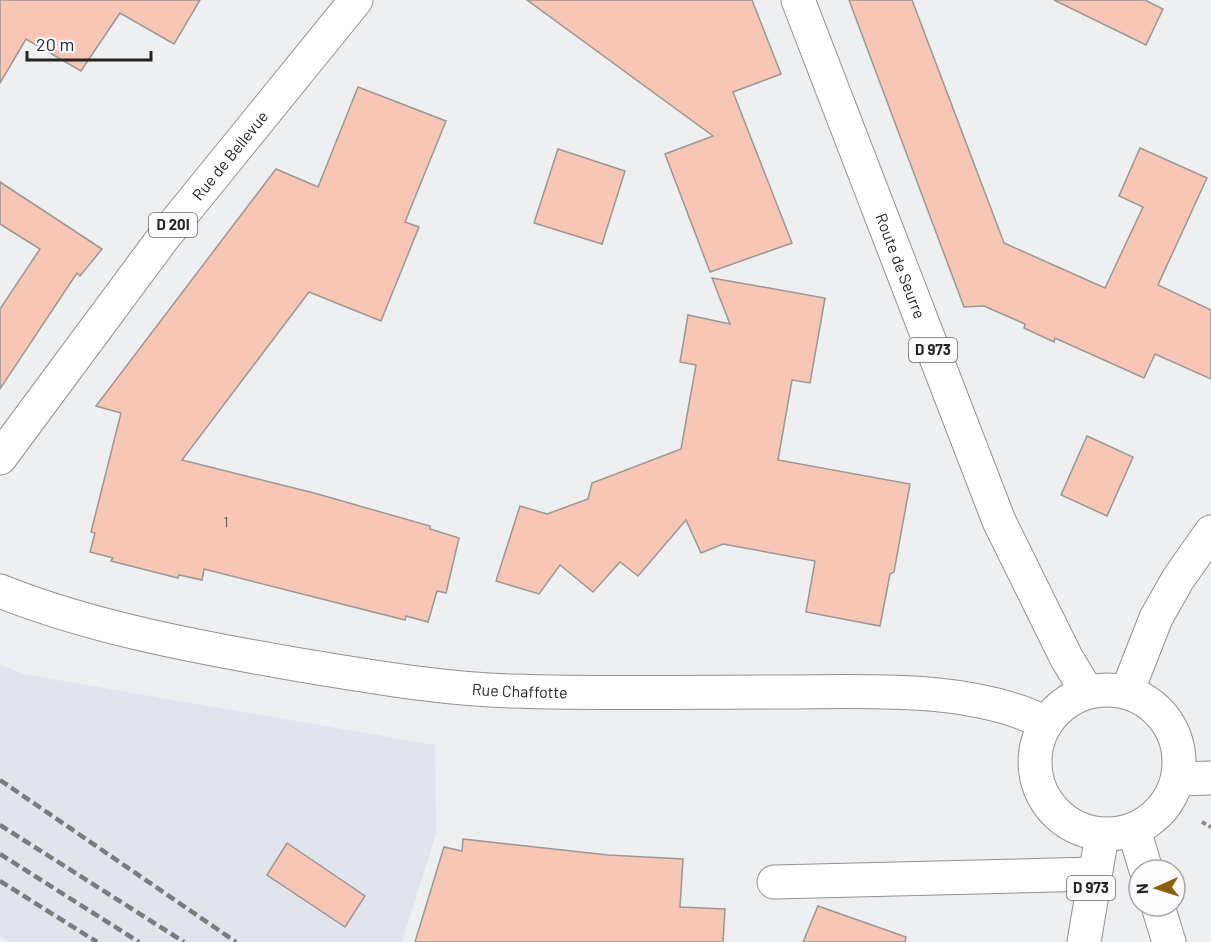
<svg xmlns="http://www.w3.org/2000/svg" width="1211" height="942" font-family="Barlow,sans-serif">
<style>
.built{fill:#e1e4ed}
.building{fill:#f8c6b4;stroke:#9a9796;stroke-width:1.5}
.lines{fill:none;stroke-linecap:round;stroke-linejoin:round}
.minor-casing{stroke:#909193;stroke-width:35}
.major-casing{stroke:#909193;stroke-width:35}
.path{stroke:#8a8b8c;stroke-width:4;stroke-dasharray:4.5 3;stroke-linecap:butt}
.minor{stroke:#fff;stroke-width:33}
.major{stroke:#fff;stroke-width:33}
.rail{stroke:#7b7b7d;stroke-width:4.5;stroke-dasharray:9 4.5;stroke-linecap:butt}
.labels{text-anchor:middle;stroke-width:6;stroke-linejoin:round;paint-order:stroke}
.number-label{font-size:14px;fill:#594c49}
.shield{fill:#fcfcff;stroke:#656566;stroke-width:1.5}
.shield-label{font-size:15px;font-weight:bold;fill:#242425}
.street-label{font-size:16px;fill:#242425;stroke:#fcfcff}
</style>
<rect width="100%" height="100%" fill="#eeeff1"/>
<polygon class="built" points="0,664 23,674 435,745 436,834 402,942 9,942 0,936"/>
<g class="building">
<polygon points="0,0 200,0 174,44 120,13 81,71 26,39 0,83"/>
<polygon points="527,0 752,0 781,74 733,92 792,243 710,272 665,154 713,136"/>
<polygon points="849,0 912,0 1004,243 1105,288 1143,207 1119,196 1140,148 1207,178 1158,285 1211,310 1211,379 1155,354 1144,378 1055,338 1054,342 1024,328 1025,324 984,306 964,307"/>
<polygon points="1054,0 1145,0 1163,9 1146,45"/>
<polygon points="358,87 446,121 405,222 419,227 381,321 309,292 182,460 314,493 430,526 430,529 459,538 446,593 437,591 428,622 406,616 405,620 204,569 202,580 179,575 178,578 111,561 113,558 90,552 95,533 91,532 121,413 96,406 276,169 318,187"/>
<polygon points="558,149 625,171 602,244 534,223"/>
<polygon points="0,182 102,249 80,276 77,273 0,389 0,309 40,249 0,224"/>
<polygon points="712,278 825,298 810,383 792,380 778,460 910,484 894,572 890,574 880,626 806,612 815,561 723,544 701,553 686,520 638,576 620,562 593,592 560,565 539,594 496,581 520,506 547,514 588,499 592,483 681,449 696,365 680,362 688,315 730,324"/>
<polygon points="1087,436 1133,457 1107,516 1061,495"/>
<polygon points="463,839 608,855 683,859 680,907 725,909 723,942 415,942 444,847 462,851"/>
<polygon points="287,843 365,896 345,927 267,875"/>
<polygon points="818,906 906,937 905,942 803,942"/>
</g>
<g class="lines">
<defs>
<g id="minor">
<path id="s1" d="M0,591C92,628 202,648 300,665C369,676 441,689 511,691C602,694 693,692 783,692C867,692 970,685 1046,723"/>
<polyline points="1127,692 1156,618 1178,579 1211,532"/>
<polyline points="1178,779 1211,778"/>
<polyline points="1134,830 1146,870"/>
<polyline points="774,882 1094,874"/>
<polyline points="1158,906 1169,942"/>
</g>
<g id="major">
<path id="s2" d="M798,0L999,521L1066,657L1087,692"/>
<path id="s3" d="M0,458L163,238L356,0"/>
<circle cx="1107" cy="762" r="72"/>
<polyline points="1084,942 1102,835"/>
</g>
</defs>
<use href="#minor" class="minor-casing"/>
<use href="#major" class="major-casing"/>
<polyline class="path" points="1202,822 1211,827"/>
<use href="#minor" class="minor"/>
<use href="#major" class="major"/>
<g class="rail">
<polyline points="0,780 236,942"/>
<polyline points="0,825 184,942"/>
<polyline points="0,854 139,942"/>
<polyline points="0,881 97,942"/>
</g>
</g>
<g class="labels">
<g class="number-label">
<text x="226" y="527">1</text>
</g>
<g class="shield">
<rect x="149" y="213" width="48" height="24" rx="4.5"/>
<rect x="909" y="338" width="48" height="24" rx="4.5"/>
<rect x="1067" y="876" width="48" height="24" rx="4.5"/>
</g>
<g class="shield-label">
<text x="173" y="230">D 20I</text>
<text x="933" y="355">D 973</text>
<text x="1091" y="893">D 973</text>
</g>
<g class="street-label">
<text dy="6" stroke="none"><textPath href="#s3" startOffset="380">Rue de Bellevue</textPath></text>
<text dy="6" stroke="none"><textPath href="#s2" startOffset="285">Route de Seurre</textPath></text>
<text dy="6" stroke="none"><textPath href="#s1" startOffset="531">Rue Chaffotte</textPath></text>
</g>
</g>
<g transform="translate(1157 888) rotate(267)"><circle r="28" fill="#fcfcff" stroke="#a6a6a8" stroke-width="1.5"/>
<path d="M0-4.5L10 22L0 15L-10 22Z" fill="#8d5f06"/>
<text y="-9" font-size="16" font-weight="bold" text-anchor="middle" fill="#242425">N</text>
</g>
<path d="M27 51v9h124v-9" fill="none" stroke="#242425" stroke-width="3"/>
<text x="36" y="51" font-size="18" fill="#242425" stroke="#fcfcff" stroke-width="4.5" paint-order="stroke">20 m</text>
</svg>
